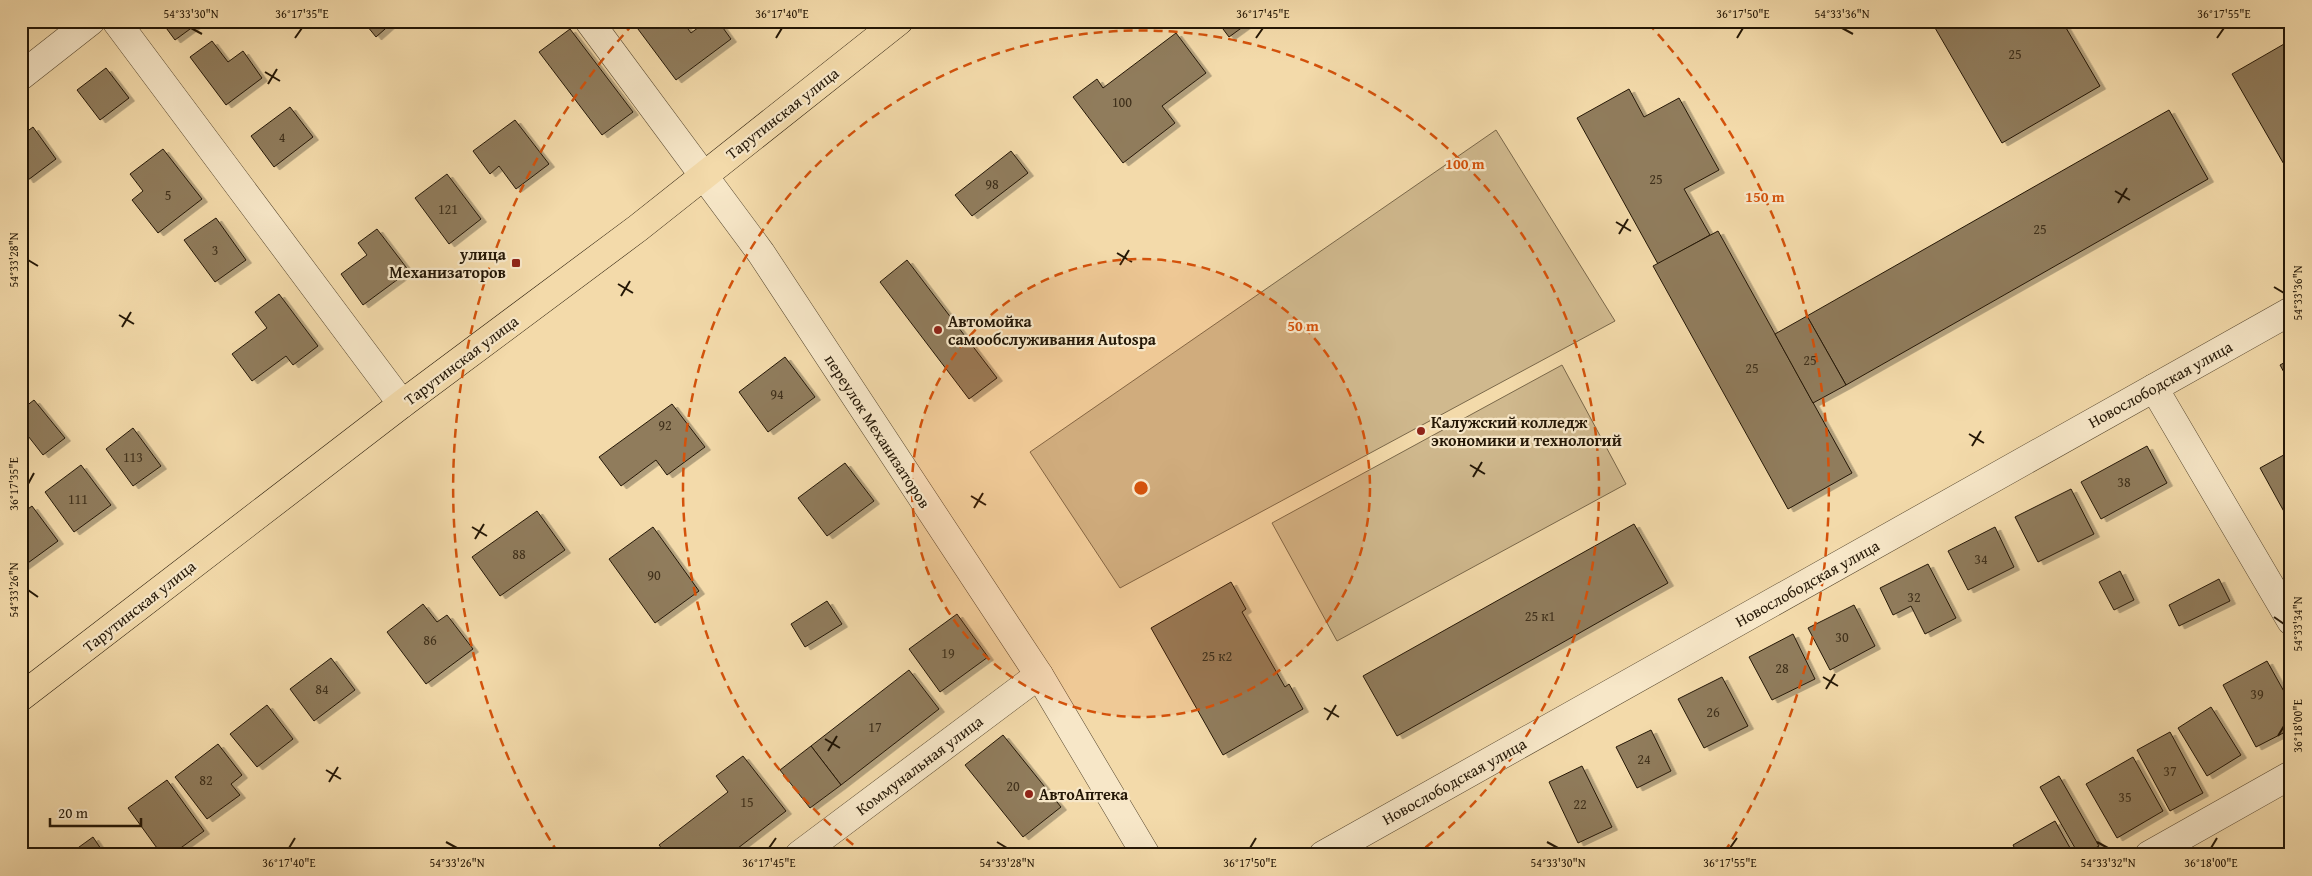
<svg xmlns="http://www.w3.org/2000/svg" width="2312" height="876" font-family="'Gentium Book Plus',serif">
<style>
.green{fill:#d0b98e;stroke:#7a684a}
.building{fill:#907c5b;stroke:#241706;filter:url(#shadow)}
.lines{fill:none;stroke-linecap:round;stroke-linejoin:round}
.minor-casing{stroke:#58482f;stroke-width:29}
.major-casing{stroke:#241706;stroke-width:29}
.minor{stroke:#f7e7c8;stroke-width:28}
.major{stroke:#f3daaa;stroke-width:28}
.ticks{fill:none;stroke:#241706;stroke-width:2}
.ring{fill:none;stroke:#d4520b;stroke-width:2.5;stroke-dasharray:9 6}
.poi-dot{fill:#8f2418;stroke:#f7e7c8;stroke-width:2}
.labels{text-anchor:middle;stroke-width:4.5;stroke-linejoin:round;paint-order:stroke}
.number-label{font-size:14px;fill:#3f301b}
.street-label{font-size:16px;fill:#241706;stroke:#f7e7c8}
.poi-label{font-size:16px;font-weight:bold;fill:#241706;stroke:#f7e7c8;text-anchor:start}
.centre{fill:#d4520b;stroke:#f7e7c8;stroke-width:2.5}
.ring-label{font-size:15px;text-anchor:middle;font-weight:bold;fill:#d4520b;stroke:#f7e7c8;stroke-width:4.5;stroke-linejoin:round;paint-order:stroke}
.neatline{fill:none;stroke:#241706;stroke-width:2}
.ticks-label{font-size:12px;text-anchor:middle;fill:#241706}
</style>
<defs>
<filter id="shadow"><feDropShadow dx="5.5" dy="3" stdDeviation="0" flood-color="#0004"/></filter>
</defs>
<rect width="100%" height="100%" fill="#f3daaa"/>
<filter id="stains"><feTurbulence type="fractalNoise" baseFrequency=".004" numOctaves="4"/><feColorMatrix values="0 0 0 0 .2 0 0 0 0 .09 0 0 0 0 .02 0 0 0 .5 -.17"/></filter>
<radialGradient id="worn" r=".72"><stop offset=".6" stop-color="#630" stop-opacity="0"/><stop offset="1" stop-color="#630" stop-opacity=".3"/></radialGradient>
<g class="green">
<polygon points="1496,130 1615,321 1120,588 1030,452"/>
<polygon points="1562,365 1626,484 1337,641 1272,523"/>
</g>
<g class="building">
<polygon points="161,21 201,21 175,40"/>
<polygon points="363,21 394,21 376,37"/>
<polygon points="632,21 682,21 691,33 707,21 718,21 731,39 676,80"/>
<polygon points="1217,21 1251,21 1229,37"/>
<polygon points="1931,21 2062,21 2100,86 2002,143"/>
<polygon points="570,29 633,112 602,135 539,52"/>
<polygon points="1176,33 1206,73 1162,106 1175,123 1123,163 1073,97 1097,79 1103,88"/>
<polygon points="2291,40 2291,172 2289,173 2232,74"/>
<polygon points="212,41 228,62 243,51 262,78 226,105 190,57"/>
<polygon points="106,68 129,98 100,120 77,90"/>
<polygon points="1629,89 1644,117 1679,98 1719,170 1684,189 1710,235 1658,264 1577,118"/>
<polygon points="290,107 313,137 274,167 251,136"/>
<polygon points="2169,110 2208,179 1846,385 1807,316"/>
<polygon points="515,120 549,164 516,189 499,166 490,174 473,151"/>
<polygon points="33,127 56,159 28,180 21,170 21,136"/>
<polygon points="163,149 202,199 158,233 132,200 143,191 130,174"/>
<polygon points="1011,151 1028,173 972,216 955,195"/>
<polygon points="447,174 481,219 449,244 415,198"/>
<polygon points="216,218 246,260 215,282 184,240"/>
<polygon points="377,229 409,271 363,305 341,274 367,255 358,243"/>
<polygon points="1718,231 1852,473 1788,509 1653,266"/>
<polygon points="907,260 997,378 969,399 880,282"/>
<polygon points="279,294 318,346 293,365 286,356 252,381 232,354 267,328 255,312"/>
<polygon points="1807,316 1846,385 1813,403 1775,334"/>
<polygon points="785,357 815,397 768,432 739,392"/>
<polygon points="2291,359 2291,385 2280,365"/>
<polygon points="34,400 65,438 43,455 21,427 21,410"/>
<polygon points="672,404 705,447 667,475 656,460 621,486 599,457"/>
<polygon points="133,428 161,466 133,486 106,449"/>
<polygon points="2147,446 2167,483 2101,519 2081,482"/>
<polygon points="2291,451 2291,515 2287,517 2260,468"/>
<polygon points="845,463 874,501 827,536 798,498"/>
<polygon points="81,465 111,505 74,532 45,492"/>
<polygon points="2071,489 2094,534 2038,562 2015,517"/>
<polygon points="32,506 58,541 21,568 21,514"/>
<polygon points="537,511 565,550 500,596 472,557"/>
<polygon points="1634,524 1668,583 1397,736 1363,676"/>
<polygon points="653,527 699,591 655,623 609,559"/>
<polygon points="1995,527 2014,567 1968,590 1948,551"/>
<polygon points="1928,564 1956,618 1925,634 1911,606 1893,615 1880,588"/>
<polygon points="2120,571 2134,600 2114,610 2099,582"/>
<polygon points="2219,579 2230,601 2179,626 2169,605"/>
<polygon points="1231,582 1246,609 1242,612 1285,687 1289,684 1303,709 1223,755 1151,628"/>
<polygon points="827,601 842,624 805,647 791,624"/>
<polygon points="423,604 437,622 447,615 473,649 426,684 387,632"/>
<polygon points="1854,605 1875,646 1830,670 1808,628"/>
<polygon points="957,614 988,657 940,692 909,649"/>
<polygon points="1793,634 1815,679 1772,700 1749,657"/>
<polygon points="331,658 355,690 314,721 290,689"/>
<polygon points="2267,661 2291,704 2291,729 2256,747 2223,685"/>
<polygon points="909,670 939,709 841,785 811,746"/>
<polygon points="1722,677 1748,726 1704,748 1678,699"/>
<polygon points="267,705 293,739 257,767 230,734"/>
<polygon points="2211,707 2241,755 2207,776 2178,728"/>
<polygon points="1651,730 1671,771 1637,788 1616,747"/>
<polygon points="2170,732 2203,793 2170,811 2137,750"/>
<polygon points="1003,735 1061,807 1023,837 965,765"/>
<polygon points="218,744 242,775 231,784 240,795 207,819 175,777"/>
<polygon points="811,746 841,785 810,808 780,770"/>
<polygon points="743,756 786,811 729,855 667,855 659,845 728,792 716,776"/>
<polygon points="2133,757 2163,811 2117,838 2086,784"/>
<polygon points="1582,766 1612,827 1578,843 1549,782"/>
<polygon points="2059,776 2099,846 2083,855 2079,855 2040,787"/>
<polygon points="167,780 204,831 171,855 162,855 128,808"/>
<polygon points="2055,821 2074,855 2018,855 2013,845"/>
<polygon points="93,837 105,855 68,855"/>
</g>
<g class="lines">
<defs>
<g id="minor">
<polyline points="116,21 402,404"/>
<polyline points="589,21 761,253 1039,675 1146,855"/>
<polyline points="21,76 91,21"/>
<polyline points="2154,388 2291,621"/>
<polyline points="799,855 1039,675"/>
<polyline points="1323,855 2291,311"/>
<polyline points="2149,855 2291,775"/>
</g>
<polyline id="major" points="21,697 402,404 638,228 899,21"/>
</defs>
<use href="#minor" class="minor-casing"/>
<use href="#major" class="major-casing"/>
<use href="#minor" class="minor"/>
<use href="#major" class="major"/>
</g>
<path class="ticks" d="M191,28L202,34M1842,28L1853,34M295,38L302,28M776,38L782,28M1256,38L1263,28M1737,38L1743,28M2217,38L2224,28M265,72L280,81M268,84L277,69M2115,191L2130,200M2118,203L2127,188M1616,222L1631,231M1619,234L1628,219M1117,253L1132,262M28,260L38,266M1120,265L1129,250M618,284L633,293M2274,287L2284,293M621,296L630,281M119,315L134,324M122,327L131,312M1969,434L1984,443M1972,446L1981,431M1470,465L1485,474M1473,477L1482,462M28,484L34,473M971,496L986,505M974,508L983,493M472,527L487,536M475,539L484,524M28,590L38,597M2274,617L2284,624M1823,677L1838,686M1826,689L1835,674M1324,708L1339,717M1327,720L1336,705M2278,736L2284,726M825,739L840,748M828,751L837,736M326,770L341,779M329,782L338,767M446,842L457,848M997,842L1007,848M1547,842L1558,848M2097,842L2108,848M289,848L295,838M769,848L776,838M1250,848L1256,838M1730,848L1737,838M2211,848L2217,838"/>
<circle cx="1141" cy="488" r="229" fill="#d4520b" fill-opacity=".12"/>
<g class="ring">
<circle cx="1141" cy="488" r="229"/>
<path d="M865 854A458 458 0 1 1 1417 854"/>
<path d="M558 853A688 688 0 0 1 634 23M1648 23A688 688 0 0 1 1724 853"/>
</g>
<g class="poi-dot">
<rect x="511" y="258" width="10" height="10" rx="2.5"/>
<circle cx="938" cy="330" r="5"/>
<circle cx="1421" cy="431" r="5"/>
<circle cx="1029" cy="794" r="5"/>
</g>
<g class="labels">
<g class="number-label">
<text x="2015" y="59">25</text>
<text x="1122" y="107">100</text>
<text x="282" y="142">4</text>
<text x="1656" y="184">25</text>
<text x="992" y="189">98</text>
<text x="168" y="200">5</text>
<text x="448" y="214">121</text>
<text x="2040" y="234">25</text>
<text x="215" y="255">3</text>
<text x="1810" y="365">25</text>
<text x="1752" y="373">25</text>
<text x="777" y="399">94</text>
<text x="665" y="430">92</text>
<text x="133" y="462">113</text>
<text x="2124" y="487">38</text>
<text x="78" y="504">111</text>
<text x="519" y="559">88</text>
<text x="1981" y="564">34</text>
<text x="654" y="580">90</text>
<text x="1914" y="602">32</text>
<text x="1540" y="621">25 к1</text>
<text x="1842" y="642">30</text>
<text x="430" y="645">86</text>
<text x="948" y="658">19</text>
<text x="1217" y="661">25 к2</text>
<text x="1782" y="673">28</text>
<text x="322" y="694">84</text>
<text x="2257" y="699">39</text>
<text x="1713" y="717">26</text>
<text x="875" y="732">17</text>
<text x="1644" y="764">24</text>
<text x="2170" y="776">37</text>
<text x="206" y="785">82</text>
<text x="1013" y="791">20</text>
<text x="2125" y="802">35</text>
<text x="747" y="807">15</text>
<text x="1580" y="809">22</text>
</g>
<g class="street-label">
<text transform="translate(782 113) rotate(-38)" y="6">Тарутинская улица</text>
<text transform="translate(461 360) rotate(-37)" y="6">Тарутинская улица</text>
<text transform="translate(2160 384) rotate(-29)" y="6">Новослободская улица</text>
<text transform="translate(878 431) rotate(57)" y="6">переулок Механизаторов</text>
<text transform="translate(1807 583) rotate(-29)" y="6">Новослободская улица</text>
<text transform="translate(139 606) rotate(-38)" y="6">Тарутинская улица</text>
<text transform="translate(919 765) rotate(-37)" y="6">Коммунальная улица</text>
<text transform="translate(1454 781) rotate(-29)" y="6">Новослободская улица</text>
</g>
<g class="poi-label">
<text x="506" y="260" text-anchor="end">улица<tspan x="506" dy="18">Механизаторов</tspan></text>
<text x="948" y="327">Автомойка<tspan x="948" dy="18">самообслуживания Autospa</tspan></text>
<text x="1431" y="428">Калужский колледж<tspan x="1431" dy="18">экономики и технологий</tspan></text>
<text x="1039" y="800">АвтоАптека</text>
</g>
</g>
<circle cx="1141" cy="488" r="8" class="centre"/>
<g class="ring-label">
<text x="1465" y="169">100 m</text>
<text x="1765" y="202">150 m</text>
<text x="1303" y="331">50 m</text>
</g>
<rect width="2312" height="876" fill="none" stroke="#f3daaa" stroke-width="55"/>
<path d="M50 818v8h91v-8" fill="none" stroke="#241706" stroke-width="2.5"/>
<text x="58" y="818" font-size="15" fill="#241706" stroke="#f7e7c8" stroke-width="4" paint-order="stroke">20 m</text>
<rect x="28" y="28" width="2256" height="820" class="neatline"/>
<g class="ticks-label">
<text x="191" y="18">54°33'30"N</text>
<text x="302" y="18">36°17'35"E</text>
<text x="782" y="18">36°17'40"E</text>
<text x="1263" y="18">36°17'45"E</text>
<text x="1743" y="18">36°17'50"E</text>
<text x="1842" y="18">54°33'36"N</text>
<text x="2224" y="18">36°17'55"E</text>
<text transform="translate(14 260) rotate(-90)" y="4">54°33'28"N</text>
<text transform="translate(2298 293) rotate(-90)" y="4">54°33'36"N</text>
<text transform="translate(14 484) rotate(-90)" y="4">36°17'35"E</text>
<text transform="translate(14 590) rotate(-90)" y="4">54°33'26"N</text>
<text transform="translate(2298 624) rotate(-90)" y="4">54°33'34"N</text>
<text transform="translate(2298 726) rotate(-90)" y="4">36°18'00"E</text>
<text x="289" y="867">36°17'40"E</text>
<text x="457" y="867">54°33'26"N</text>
<text x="769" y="867">36°17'45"E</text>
<text x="1007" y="867">54°33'28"N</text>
<text x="1250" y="867">36°17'50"E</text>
<text x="1558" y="867">54°33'30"N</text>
<text x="1730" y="867">36°17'55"E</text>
<text x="2108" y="867">54°33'32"N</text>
<text x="2211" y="867">36°18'00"E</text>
</g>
<rect width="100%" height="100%" filter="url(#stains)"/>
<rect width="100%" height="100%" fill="url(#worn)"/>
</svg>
